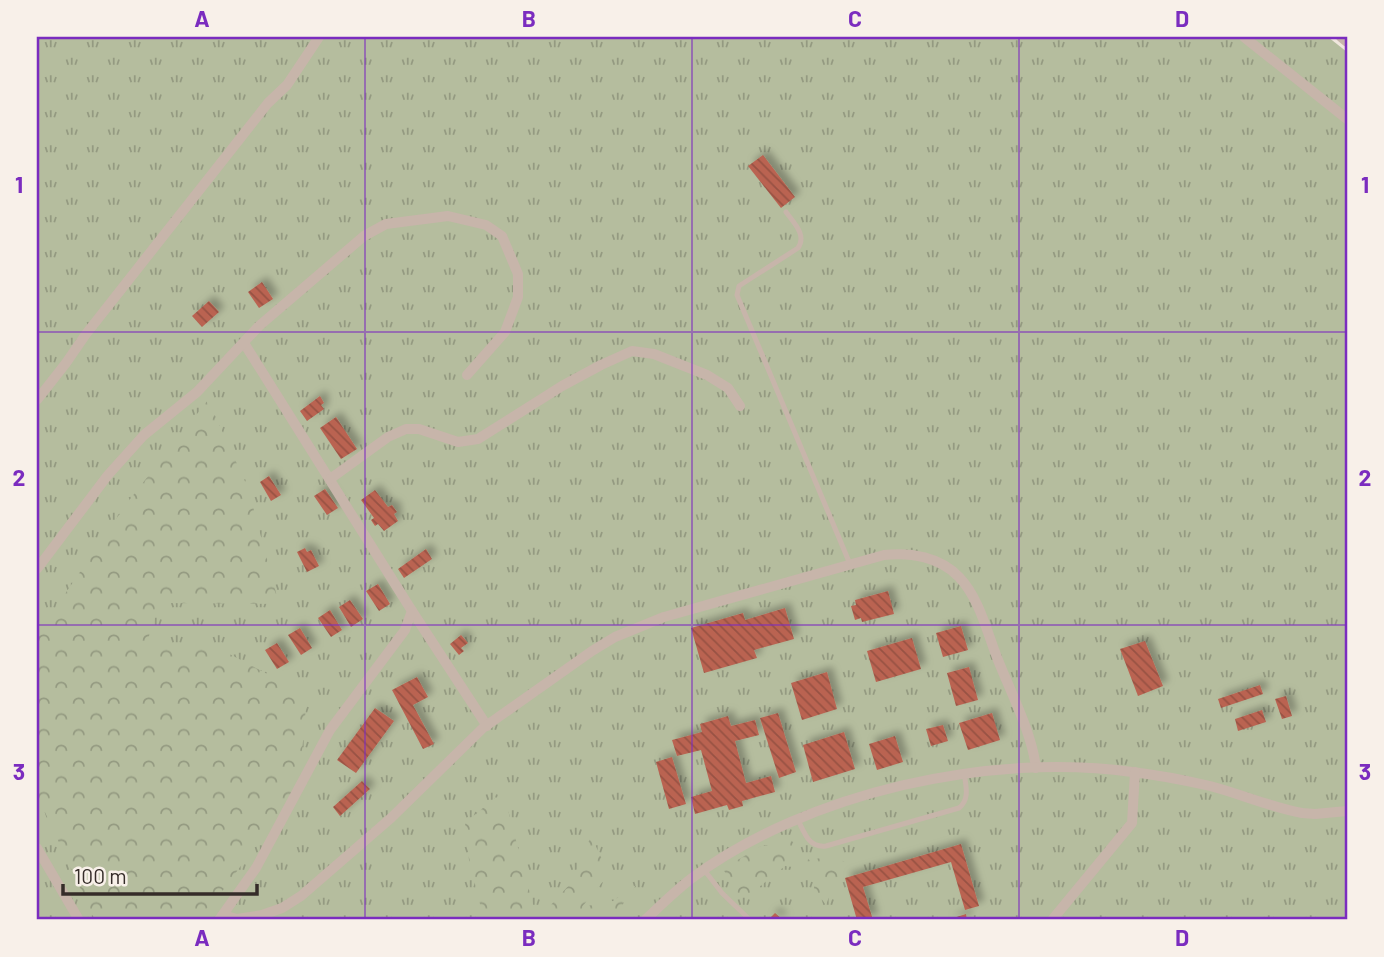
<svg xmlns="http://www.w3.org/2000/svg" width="1384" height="957" font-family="Barlow,sans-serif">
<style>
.grass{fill:url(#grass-tufts)}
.forest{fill:url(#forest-crowns)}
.building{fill:url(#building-back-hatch);filter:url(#shadow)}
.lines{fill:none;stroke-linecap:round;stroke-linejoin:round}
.service{stroke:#c7b5aa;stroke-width:5}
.minor{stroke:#c7b5aa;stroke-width:10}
.grid{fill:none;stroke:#7b2cbf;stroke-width:2;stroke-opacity:0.55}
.neatline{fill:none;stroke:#7b2cbf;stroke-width:2.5}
.grid-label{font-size:23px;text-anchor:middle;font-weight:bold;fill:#7b2cbf}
</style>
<defs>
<pattern id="grass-tufts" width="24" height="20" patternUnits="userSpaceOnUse" patternTransform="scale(1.75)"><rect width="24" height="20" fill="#b5bd9e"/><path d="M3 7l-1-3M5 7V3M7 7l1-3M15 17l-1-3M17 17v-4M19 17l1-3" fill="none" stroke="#949a81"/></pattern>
<pattern id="forest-crowns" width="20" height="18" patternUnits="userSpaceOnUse" patternTransform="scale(1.75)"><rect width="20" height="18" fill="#b5bd9e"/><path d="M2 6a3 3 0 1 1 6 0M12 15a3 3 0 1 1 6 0" fill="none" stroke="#949a81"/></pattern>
<pattern id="building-back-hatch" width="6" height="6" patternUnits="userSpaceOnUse" patternTransform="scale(1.75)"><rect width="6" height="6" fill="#ba6351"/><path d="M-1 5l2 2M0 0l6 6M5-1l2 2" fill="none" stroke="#985243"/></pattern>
<filter id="shadow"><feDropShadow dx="5.5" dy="-5.5" stdDeviation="3.5" flood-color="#0004"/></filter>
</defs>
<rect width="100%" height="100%" fill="#f0e6dd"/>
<polygon class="grass" points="37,37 1328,37 1347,52 1347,920 37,920"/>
<g class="forest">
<polygon points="208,400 248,488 279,604 160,603 146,645 220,649 307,695 299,787 215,901 194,920 95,920 37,795 37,635 127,503"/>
<polygon points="496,797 508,810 537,920 571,883 591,836 609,874 582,907 613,901 636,885 612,920 484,920 469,860 465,823"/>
<polygon points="791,840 809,860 833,856 853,866 829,897 826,905 814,889 815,870 785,866 753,892 741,898 723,869 759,847"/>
</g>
<g class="building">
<polygon points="763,155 795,197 781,208 748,166"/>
<polygon points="262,282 273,299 259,308 248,292"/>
<polygon points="209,301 219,312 202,327 192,316"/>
<polygon points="320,396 324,403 321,405 324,409 307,421 300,411"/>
<polygon points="336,417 357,449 341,459 320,428"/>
<polygon points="269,476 281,495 271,501 260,482"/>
<polygon points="325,489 338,508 327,515 314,496"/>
<polygon points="375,490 388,507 392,505 397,512 394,514 398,521 384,531 378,524 375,526 371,520 374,518 361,500"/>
<polygon points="305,548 307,552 311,550 319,566 307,572 297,552"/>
<polygon points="426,549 432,559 404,578 398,569"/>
<polygon points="378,584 390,604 379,611 366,591"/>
<polygon points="888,591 894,614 862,622 861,618 855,620 851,606 856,605 855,600"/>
<polygon points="350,600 363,619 351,627 339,607"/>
<polygon points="785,608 794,639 754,650 757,658 704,673 691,628 743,613 745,620"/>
<polygon points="330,610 342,630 331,637 318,618"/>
<polygon points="961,626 968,650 943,657 936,633"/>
<polygon points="300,628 312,648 301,655 288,635"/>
<polygon points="461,635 468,643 461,648 464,651 459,655 450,644"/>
<polygon points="912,638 921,669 876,682 867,651"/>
<polygon points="1145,641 1163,686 1138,696 1120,649"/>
<polygon points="277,643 289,662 277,669 265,650"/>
<polygon points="969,667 978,700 956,706 947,673"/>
<polygon points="827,672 837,709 802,720 791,683"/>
<polygon points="417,677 428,697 413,705 434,744 423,749 392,690"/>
<polygon points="1260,685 1263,694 1221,708 1218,699"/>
<polygon points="1286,696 1292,716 1282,719 1275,699"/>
<polygon points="375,708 394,721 356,773 337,760"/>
<polygon points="1262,710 1266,722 1238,731 1235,719"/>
<polygon points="778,713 796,772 779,778 760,718"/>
<polygon points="992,713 1000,740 968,750 959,723"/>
<polygon points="728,716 731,726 755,720 759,735 735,741 746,783 771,776 775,792 742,801 743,806 729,810 727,805 695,814 691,797 712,791 701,750 677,756 672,740 702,732 700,724"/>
<polygon points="943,725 948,741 931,746 926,729"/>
<polygon points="844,732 855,769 813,782 803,745"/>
<polygon points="895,736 903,762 877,770 869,744"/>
<polygon points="672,757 686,804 669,809 656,762"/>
<polygon points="362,781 370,789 340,816 333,807"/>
<polygon points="961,844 979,906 965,910 951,862 863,887 873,920 857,920 845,878"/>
<polygon points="775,913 783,920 768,920"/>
<polygon points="966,914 967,920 947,920"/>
</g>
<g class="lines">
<g class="service">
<path d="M786,212C794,223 807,235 798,248L739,286L737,295L850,564"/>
<path d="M798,820C805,834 809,848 826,846L959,808C970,799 966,786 964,773"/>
<polyline points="705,871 722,893 750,920"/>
</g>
<g class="minor">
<polyline points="1244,37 1347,119"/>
<polyline points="1341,37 1347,42"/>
<polyline points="244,343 412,611 487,726"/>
<polyline points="37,400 66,363 86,334 268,103 287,85 319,37"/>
<polyline points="330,479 388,437 406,429 419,429 458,442 478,439 562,386 601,365 632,351 654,354 707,375 728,388 740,406"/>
<polyline points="37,569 108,475 144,435 197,392 259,326 364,236 386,224 448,216 486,225 502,236 518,274 518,297 505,332 467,375"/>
<polyline points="37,848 79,920"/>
<path d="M223,915L237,919L262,915L282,908L301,896L391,818L483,728L592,651L615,637L664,617L884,555C911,552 940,557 959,577C980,599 987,633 998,660C1011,693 1032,733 1036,768"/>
<polyline points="219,920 256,868 330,730 405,630 412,611"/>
<path d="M645,920C660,906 675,891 692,878C808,792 991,752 1132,772C1158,775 1184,780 1210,786C1241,794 1270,807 1302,813L1315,814L1347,811"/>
<polyline points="1052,920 1132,823 1135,772"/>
</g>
</g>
<path class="grid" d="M365,37V920M692,37V920M1019,37V920M37,332H1347M37,625H1347"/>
<rect width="1384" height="957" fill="none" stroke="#f8f0e9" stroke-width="77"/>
<path d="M63 884v10h194v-10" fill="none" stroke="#352c29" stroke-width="3.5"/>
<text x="74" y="884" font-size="21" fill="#352c29" stroke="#f8f0e9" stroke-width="5" paint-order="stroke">100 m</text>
<rect x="38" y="38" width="1308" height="880" class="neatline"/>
<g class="grid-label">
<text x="202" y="27">A</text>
<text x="529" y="27">B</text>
<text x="855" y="27">C</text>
<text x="1182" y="27">D</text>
<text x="19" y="193">1</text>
<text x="1365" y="193">1</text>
<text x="19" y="486">2</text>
<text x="1365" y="486">2</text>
<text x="19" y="780">3</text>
<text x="1365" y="780">3</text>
<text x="202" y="946">A</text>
<text x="529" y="946">B</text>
<text x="855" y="946">C</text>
<text x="1182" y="946">D</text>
</g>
</svg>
